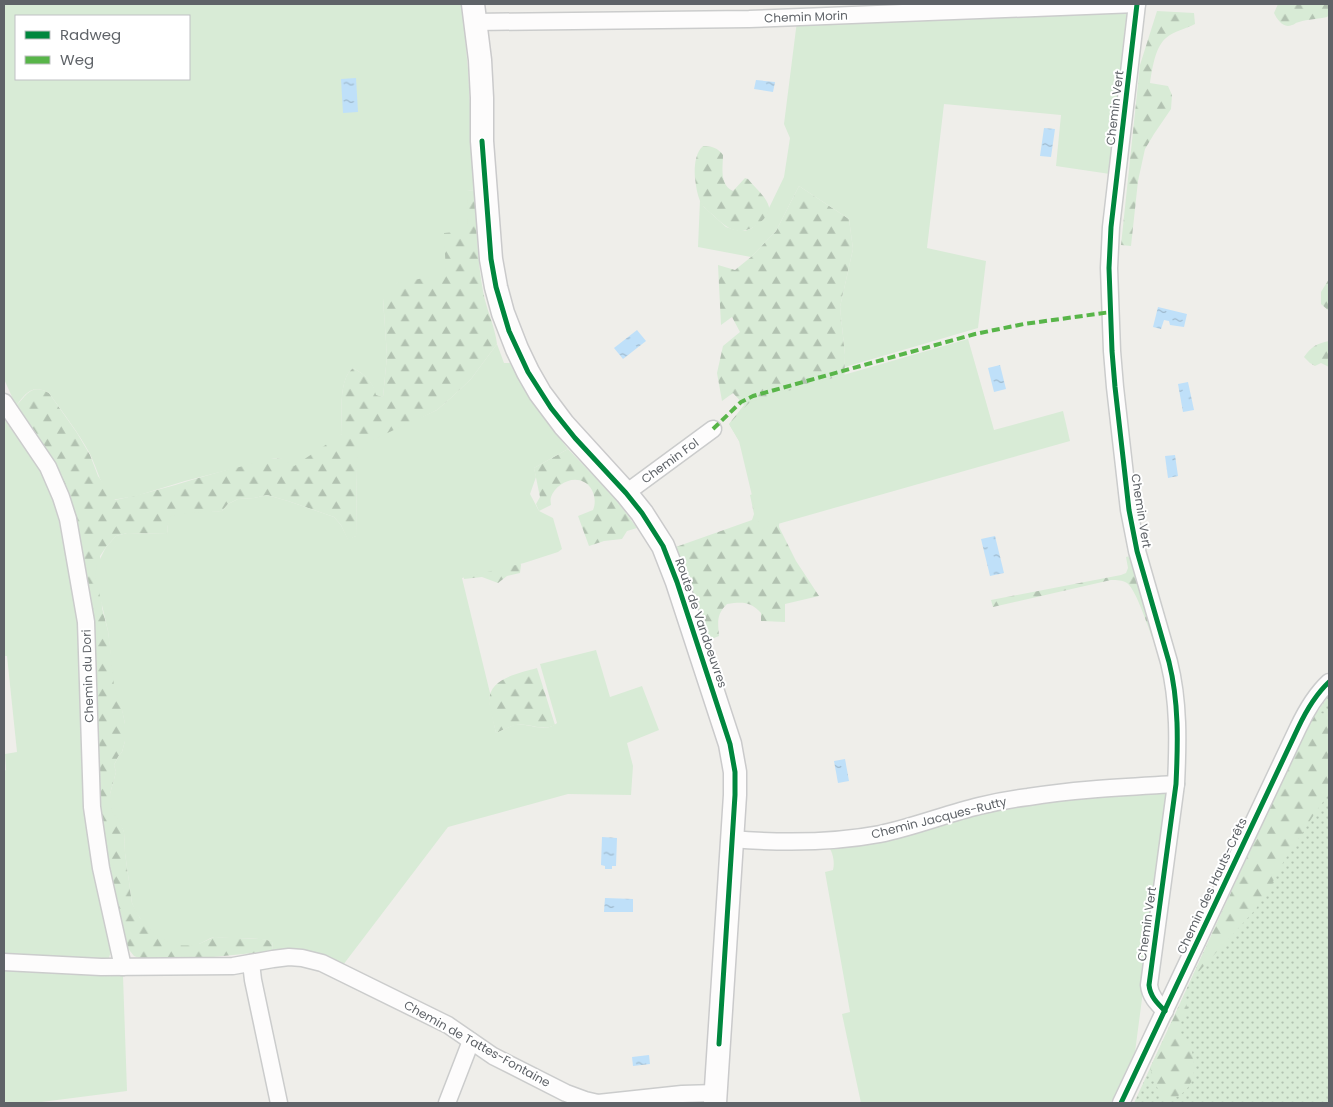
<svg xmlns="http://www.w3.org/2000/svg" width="1333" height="1107" font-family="Poppins,sans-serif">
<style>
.grass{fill:url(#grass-dots)}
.forest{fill:url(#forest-firs)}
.park{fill:#d8ebd6;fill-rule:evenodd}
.water{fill:url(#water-ripples)}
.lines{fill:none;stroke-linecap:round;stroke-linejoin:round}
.street-casing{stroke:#cbcccc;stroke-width:19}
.secondary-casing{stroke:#cacacb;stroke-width:25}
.street{stroke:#fdfcfc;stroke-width:16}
.secondary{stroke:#fdfcfc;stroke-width:22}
.quiet{stroke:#58b549;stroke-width:4;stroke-dasharray:8 4;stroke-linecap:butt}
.cycleway-casing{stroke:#fff;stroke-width:8}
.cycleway{stroke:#00873e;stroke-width:5}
.labels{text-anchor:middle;stroke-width:4;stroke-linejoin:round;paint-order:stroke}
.street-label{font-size:12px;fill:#5f6368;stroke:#fff}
</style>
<defs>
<pattern id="grass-dots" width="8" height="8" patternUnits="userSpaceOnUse" patternTransform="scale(1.25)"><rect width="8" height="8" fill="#d8ebd6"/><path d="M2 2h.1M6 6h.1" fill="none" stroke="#b2c2b1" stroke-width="1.8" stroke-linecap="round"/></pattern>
<pattern id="forest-firs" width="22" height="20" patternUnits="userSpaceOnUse" patternTransform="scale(1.25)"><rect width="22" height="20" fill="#d8ebd6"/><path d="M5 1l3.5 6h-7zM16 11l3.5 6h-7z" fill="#b2c2b1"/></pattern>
<pattern id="water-ripples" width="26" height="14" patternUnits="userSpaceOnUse" patternTransform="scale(1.25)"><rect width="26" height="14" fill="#bfe0f9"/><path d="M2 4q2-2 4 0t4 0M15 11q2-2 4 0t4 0" fill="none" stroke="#9eb9cd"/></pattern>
</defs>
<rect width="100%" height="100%" fill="#efeeea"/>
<polygon class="grass" points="1329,695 1329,1103 1134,1103 1308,725"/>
<g class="forest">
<path d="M1278,4H1329V15L1327,17C1318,19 1308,19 1299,22C1294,23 1296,24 1292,25C1283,29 1277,19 1274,13Z"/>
<path d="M1157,11L1194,13L1195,24C1186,29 1174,31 1166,38C1155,47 1152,70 1150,83L1168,86L1172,95L1171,109L1154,134L1145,149L1138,181L1131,246L1121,245L1140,65Z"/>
<path d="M703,146C712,146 718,148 723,155C723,167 719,185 733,191L745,178L748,179C755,188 766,196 769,207C770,214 765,219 760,223C739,238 729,230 713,215C708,211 703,207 700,201C697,194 696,186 695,178C694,168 695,153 703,146Z"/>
<polygon points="799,186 849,219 853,249 840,307 845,355 844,394 739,441 729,424 744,405 733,393 722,401 717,373 723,346 740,332 732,317 721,325 718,265 735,270 751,257 776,231"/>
<path d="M475,190C476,224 477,258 483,291C486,309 495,326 497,344L471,379L453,396L437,410L421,418L357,464L356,536L348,540L341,525L334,517L288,501L267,495L254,498L238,499L228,504L222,511L211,512L168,524L167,534L127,533L116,536L106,547L100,556L102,608L108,631L111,654L125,724V741L122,752L118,757L114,765L116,772L110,794L124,832L125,853L132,903L140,918L199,944L214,937L262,939L272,941L273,951L213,957L150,960L139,958L134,956L126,946L103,843L101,820L97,723L95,624L75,513L68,492L60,474L42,443L17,405C28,393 32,384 49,393L77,433L90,455L98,476L115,500C155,492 194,479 233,468C247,464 269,456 282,459L342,434C342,416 338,379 353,368C365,374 373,383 377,395L383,397L387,356L383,298L444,233L467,191Z"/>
<polygon points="1329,279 1329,311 1321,304 1321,292"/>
<path d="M1329,341V367L1321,363L1315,366L1310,363L1304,357C1312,346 1316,344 1329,341Z"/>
<path d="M568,449L615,498L637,528L627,531L622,539L604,541L589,546L578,516L593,510C597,501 594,487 584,482C572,475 555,485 551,497C550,500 551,503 551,505L539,511L536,504L540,497L534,468Z"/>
<path d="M778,485L780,495L779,527L796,561L819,596L785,604V622L761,621V613C750,601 742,602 727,604C716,615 718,622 719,636L707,641L673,548L752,520L754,514L750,495Z"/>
<polygon points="517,552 521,565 520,573 507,576 498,583 482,577 464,579 464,572"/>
<path d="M1130,556L1147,616L1159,645L1156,647C1150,634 1137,590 1127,583C1122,580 1117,580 1111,580L993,607L991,600L1121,575L1126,573L1128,568L1126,557Z"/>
<path d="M537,668L555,725C542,732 528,722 515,725C508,727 502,731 496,733C494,723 490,712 489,702C488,678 520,673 537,668Z"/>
<polygon points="1317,712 1329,715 1329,794 1317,810 1284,861 1269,889 1255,910 1191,980 1308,725"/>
<path d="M1185,994C1185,999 1187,1005 1187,1009C1186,1017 1178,1022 1179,1031C1181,1038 1188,1040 1191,1046C1192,1049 1192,1054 1193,1057C1198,1079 1187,1096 1166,1101L1160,1095L1150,1068Z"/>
</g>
<g class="park">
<path d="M4,4H462L468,70L475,190L467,191L468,231L444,233L446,274L397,283L396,301L383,299L387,356L383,397L376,395C373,383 365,374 353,368C338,379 342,417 342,434L294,466L282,459L275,458L185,481L136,496L112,500C100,484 98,471 90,454C79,433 63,413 49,393C32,384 26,393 16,406L4,379ZM16,16H189V79H16Z"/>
<polygon points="1127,11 1110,174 1056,166 1061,115 944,104 927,248 986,261 978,328 845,367 845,355 840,307 853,249 849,219 799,186 776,231 751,257 698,247 700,200 704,207 726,227 735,230 745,231 752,228 763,220 767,215 769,208 784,177 790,138 784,124 797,21"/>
<polygon points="968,339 994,430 1063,411 1070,441 760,529 739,441 729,424 750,402"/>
<path d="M497,344L504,363H510L529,397L551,427L568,449L534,468L536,477L530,494L539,511L553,518L562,549L558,552L524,563L462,578L490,693L489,701L496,733C502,731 508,727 514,725C528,722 545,734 557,723L540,664L596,650L610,697L642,686L659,730L627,743L633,766L631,795L568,794L448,827L343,965L301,951H273L272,941C258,938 244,938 229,938C225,938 218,937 214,937C209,938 204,942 199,944C170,952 142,929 132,903L125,853L124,832L118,819L112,812L110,794L116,772L114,765L118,757L122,752L125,741V724L122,710L114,686L108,631L95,575L97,565L106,547L116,536L127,533L167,534L168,524L171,516L188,513L222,511L228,504L238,499L254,498L267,495L288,501L334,517L341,525L348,539L356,536L357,464L358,456L368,442L437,410L453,396L471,379Z"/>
<polygon points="4,419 41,472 49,487 59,522 78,619 79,682 82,708 82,765 87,815 112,948 108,961 4,954 4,771 6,770 5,754 17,752 7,656 4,656"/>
<path d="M1163,790L1169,794L1135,1052L1111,1103H861L842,1014L850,1012L825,872L833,870C835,862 833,851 827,845L1023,803Z"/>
<polygon points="4,969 123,976 127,1091 34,1103 4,1103"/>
</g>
<g class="water">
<polygon points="356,78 358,112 343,113 341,79"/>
<polygon points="756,80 775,82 773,92 754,89"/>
<polygon points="1044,128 1055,129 1051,157 1040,156"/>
<polygon points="1158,307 1187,314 1184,327 1170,325 1169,321 1164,320 1161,329 1153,327"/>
<polygon points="637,330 646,341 623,359 614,348"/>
<polygon points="1000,365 1006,389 994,392 988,368"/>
<polygon points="1188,382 1194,410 1183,412 1178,384"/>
<polygon points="1175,455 1178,476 1168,478 1165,456"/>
<polygon points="995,536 1004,573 990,576 981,539"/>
<polygon points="845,759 849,781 838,783 834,761"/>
<polygon points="602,837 617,838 616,866 612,866 612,869 605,869 605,866 601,865"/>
<polygon points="605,898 633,899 633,912 604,912"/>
<polygon points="649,1055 650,1064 633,1066 632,1057"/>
</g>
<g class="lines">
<defs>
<g id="street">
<path d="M1137,4L1111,227L1109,268L1112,351L1115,387L1129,510L1137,551L1169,662C1179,702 1178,743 1176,784L1149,985C1150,996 1157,1003 1165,1011"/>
<polyline points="475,22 749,19 1137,4"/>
<polyline points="4,402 48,467 61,497 68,519 86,622 92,807 101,868 123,967"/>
<polyline points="626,493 713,429"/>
<path d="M732,839C781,843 832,843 880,834C914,827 946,814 979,806C995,802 1012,799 1028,797C1077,789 1126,787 1176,784"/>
<polyline points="4,962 101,967 233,966 273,959 289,957 302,958 322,963 448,1025 493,1056 566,1093 585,1100 598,1103 682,1094 716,1093"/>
<polyline points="251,963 253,980 279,1103"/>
<polyline points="447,1103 471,1041"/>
<path d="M1121,1103L1298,728C1306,711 1315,695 1329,682"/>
</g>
<polyline id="secondary" points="473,4 480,60 482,98 482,141 491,259 496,287 503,313 517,349 528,372 540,393 564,425 626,493 642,513 663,546 677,582 730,744 735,772 735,795 715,1103"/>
</defs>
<use href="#street" class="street-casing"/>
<use href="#secondary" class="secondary-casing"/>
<use href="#street" class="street"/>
<use href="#secondary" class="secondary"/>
<polyline class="quiet" points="713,429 741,402 753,396 975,334 1024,324 1111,312"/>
<defs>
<g id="cycleway">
<path d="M1137,4L1111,227L1109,268L1112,351L1115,387L1129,510L1137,551L1169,662C1179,702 1178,743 1176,784L1149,985C1150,996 1157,1003 1165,1011"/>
<polyline points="482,141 491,259 496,287 509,331 528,372 551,408 575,438 626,493 642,513 663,546 677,582 730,744 735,772 735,795 719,1044"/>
<path d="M1121,1103L1298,728C1306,711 1315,695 1329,682"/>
</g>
</defs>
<use href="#cycleway" class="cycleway-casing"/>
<use href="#cycleway" class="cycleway"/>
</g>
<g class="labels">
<g class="street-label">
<text transform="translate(806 17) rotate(-2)" y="4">Chemin Morin</text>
<text transform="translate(1115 108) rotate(-83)" y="4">Chemin Vert</text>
<text transform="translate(670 461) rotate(-36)" y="4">Chemin Fol</text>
<text transform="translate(1141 511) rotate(81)" y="4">Chemin Vert</text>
<text transform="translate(701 623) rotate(71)" y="4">Route de Vandoeuvres</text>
<text transform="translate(88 676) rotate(-92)" y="4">Chemin du Dori</text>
<text transform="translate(939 818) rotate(-14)" y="4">Chemin Jacques-Rutty</text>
<text transform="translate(1212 886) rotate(-65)" y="4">Chemin des Hauts-Crêts</text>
<text transform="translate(1147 924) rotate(-82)" y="4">Chemin Vert</text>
<text transform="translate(477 1044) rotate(29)" y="4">Chemin de Tattes-Fontaine</text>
</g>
</g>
<rect width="1333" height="1107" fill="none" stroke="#5f6368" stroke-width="10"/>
<rect x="15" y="15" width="175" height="65" fill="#ffffff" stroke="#bfc1c3"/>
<rect x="25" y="31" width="25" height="8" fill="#00873e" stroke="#bfc1c3"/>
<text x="60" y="40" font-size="15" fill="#5f6368">Radweg</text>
<rect x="25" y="56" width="25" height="8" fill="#58b549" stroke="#bfc1c3"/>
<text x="60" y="65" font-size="15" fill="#5f6368">Weg</text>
</svg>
